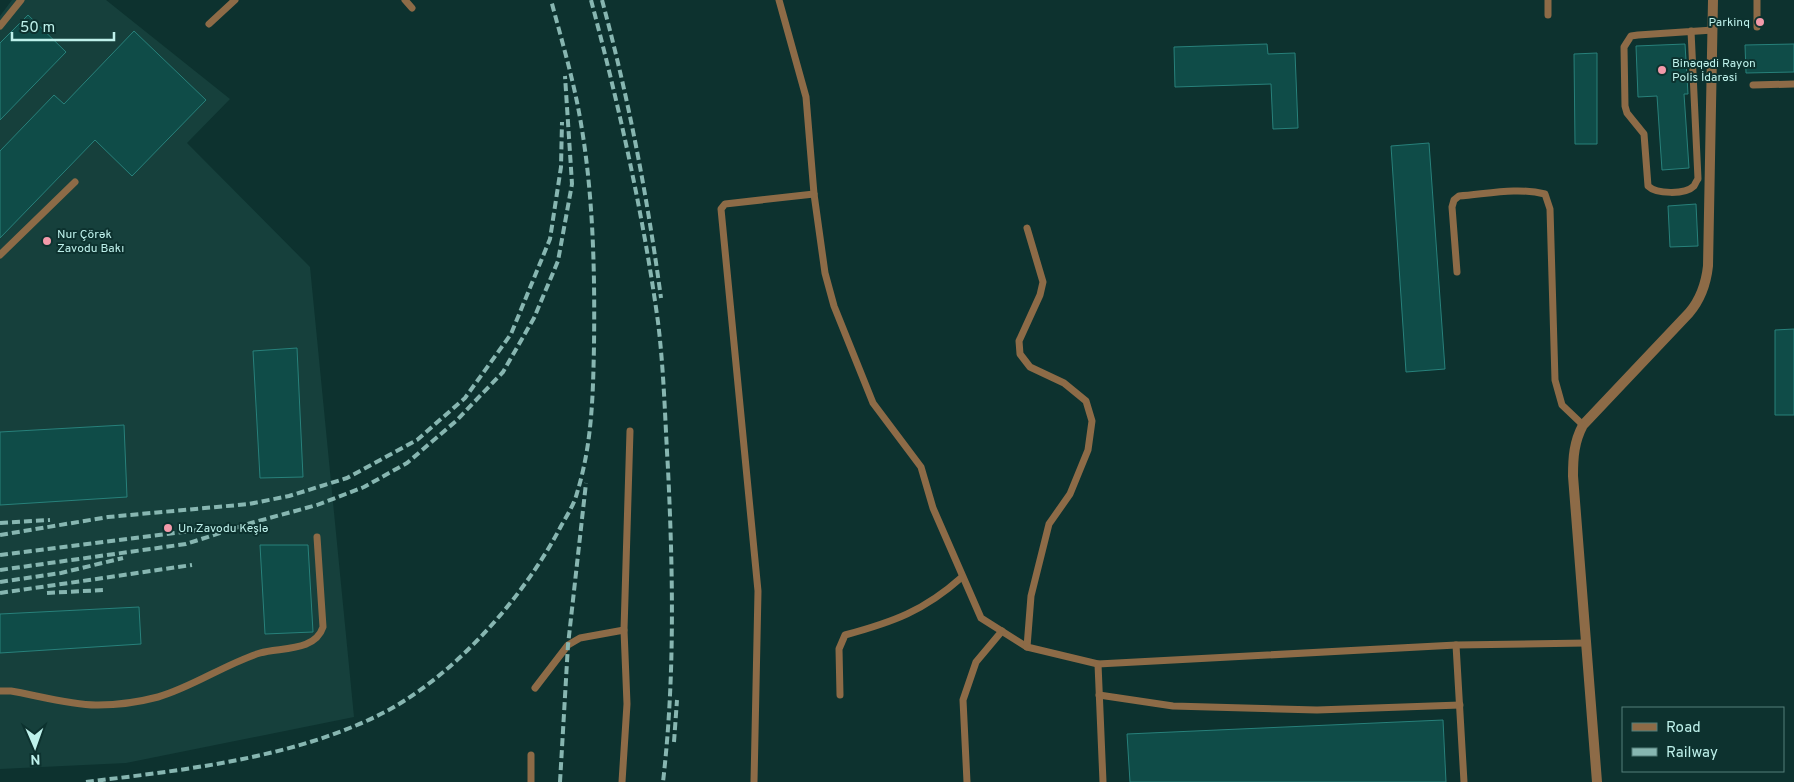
<svg xmlns="http://www.w3.org/2000/svg" width="1794" height="782" font-family="Overpass,sans-serif">
<style>
.built{fill:#16403c}
.building{fill:#0f4c48;stroke:#28817b}
.lines{fill:none;stroke-linecap:round;stroke-linejoin:round}
.service{stroke:#8d6b47;stroke-width:7}
.minor{stroke:#8d6b47;stroke-width:10}
.rail{stroke:#87b6b1;stroke-width:4;stroke-dasharray:8 4;stroke-linecap:butt}
.poi-dot{fill:#f39aaa;stroke:#0d322f;stroke-width:2}
.labels{text-anchor:middle;stroke-width:4;stroke-linejoin:round;paint-order:stroke}
.poi-label{font-size:12px;fill:#bef1eb;stroke:#0d322f;text-anchor:start}
</style>
<rect width="100%" height="100%" fill="#0d322f"/>
<polygon class="built" points="12,0 106,0 230,99 187,143 310,267 354,717 126,763 0,769 0,16"/>
<g class="building">
<polygon points="28,15 66,52 0,120 0,43"/>
<polygon points="134,31 206,100 132,176 95,140 0,238 0,151 54,95 64,104"/>
<polygon points="1267,44 1268,54 1295,53 1298,128 1273,129 1271,84 1175,87 1174,47"/>
<polygon points="1685,44 1688,94 1684,94 1689,168 1662,170 1657,96 1638,97 1636,46"/>
<polygon points="1794,44 1794,72 1746,73 1745,45"/>
<polygon points="1597,53 1597,144 1575,144 1574,54"/>
<polygon points="1429,143 1445,369 1406,372 1391,146"/>
<polygon points="1696,204 1698,246 1670,247 1668,206"/>
<polygon points="1794,329 1794,415 1775,415 1775,330"/>
<polygon points="297,348 303,477 260,478 253,351"/>
<polygon points="124,425 127,497 0,505 0,432"/>
<polygon points="260,545 308,545 313,632 265,634"/>
<polygon points="139,607 141,644 0,653 0,614"/>
<polygon points="1443,720 1446,782 1130,782 1127,734"/>
</g>
<g class="lines">
<g class="service">
<polyline points="405,0 412,8"/>
<polyline points="779,0 806,97 814,194 825,273 834,306 873,403 921,467 933,508 981,618 1027,647 1098,664 1456,645"/>
<polyline points="1548,0 1548,15"/>
<polyline points="1757,0 1757,27"/>
<polyline points="209,24 235,0"/>
<polyline points="0,26 21,0"/>
<path d="M1691,31L1698,179C1697,180 1694,186 1694,186C1685,195 1656,194 1648,186L1644,134L1627,113L1625,106L1624,47L1631,36L1638,35L1713,30"/>
<polyline points="1753,85 1794,84"/>
<polyline points="1027,228 1043,282 1040,295 1019,341 1020,354 1030,367 1064,383 1086,401 1092,421 1088,450 1070,494 1049,524 1031,596 1027,647"/>
<polyline points="0,255 75,182"/>
<path d="M1457,272L1452,207L1454,200L1459,196C1487,194 1518,187 1545,194L1550,209L1555,380L1562,405L1583,425"/>
<polyline points="1098,664 1103,782"/>
<polyline points="535,688 568,645 580,638 624,630"/>
<path d="M0,691H11C35,695 75,706 98,705C118,705 139,702 158,697C193,687 225,664 260,653C280,647 315,652 323,627L317,537"/>
<path d="M840,695L839,649L845,635C893,622 924,611 962,577"/>
<polyline points="1099,695 1173,706 1317,710 1460,705"/>
<polyline points="531,782 531,755"/>
<polyline points="622,782 627,704 624,630 630,431"/>
<polyline points="754,782 758,591 721,209 725,204 814,194"/>
<polyline points="967,782 963,700 976,662 1002,631"/>
<polyline points="1464,782 1456,645 1586,643"/>
</g>
<path class="minor" d="M1597,782L1573,476C1573,457 1574,442 1583,425L1689,313C1701,299 1706,284 1708,266L1713,0"/>
<g class="rail">
<path d="M591,0C619,106 643,213 658,322C664,371 665,420 668,469C673,573 675,678 663,782"/>
<path d="M602,0C629,100 647,195 661,298"/>
<polyline points="0,523 50,520"/>
<polyline points="0,535 108,517 249,504 289,496 347,478 417,440 465,398 511,334 550,239 561,167 562,122"/>
<polyline points="0,555 223,527"/>
<polyline points="0,570 186,544 251,523 317,505 364,487 407,463 456,421 503,372 534,318 558,261 572,184 565,76"/>
<polyline points="0,582 61,573 123,558"/>
<polyline points="0,593 192,565"/>
<polyline points="47,593 103,590"/>
<polyline points="674,742 677,700"/>
<path d="M86,782C183,770 288,759 377,716C451,680 522,600 560,528C566,517 574,505 577,493C592,444 593,397 594,345C595,265 593,181 577,102C570,68 560,34 551,0"/>
<polyline points="560,782 568,645 586,483"/>
</g>
</g>
<g class="poi-dot">
<circle cx="1760" cy="22" r="5"/>
<circle cx="1662" cy="70" r="5"/>
<circle cx="47" cy="241" r="5"/>
<circle cx="168" cy="528" r="5"/>
</g>
<g class="labels">
<g class="poi-label">
<text x="1750" y="26" text-anchor="end">Parkinq</text>
<text x="1672" y="67">Binəqədi Rayon<tspan x="1672" dy="14">Polis İdarəsi</tspan></text>
<text x="57" y="238">Nur Çörək<tspan x="57" dy="14">Zavodu Bakı</tspan></text>
<text x="178" y="532">Un Zavodu Keşlə</text>
</g>
</g>
<rect x="1622" y="707" width="162" height="65" fill="#0d322f" stroke="#547e7a"/>
<rect x="1632" y="723" width="25" height="8" fill="#8d6b47" stroke="#547e7a"/>
<text x="1666" y="732" font-size="15" fill="#bef1eb">Road</text>
<rect x="1632" y="748" width="25" height="8" fill="#87b6b1" stroke="#547e7a"/>
<text x="1666" y="757" font-size="15" fill="#bef1eb">Railway</text>
<g transform="translate(35 747) rotate(178)" stroke="#0d322f" stroke-width="4" paint-order="stroke">
<path d="M0-4L9 19L0 12L-9 19Z" fill="#bef1eb"/>
<text y="-8" font-size="14" font-weight="bold" text-anchor="middle" fill="#bef1eb">N</text>
</g>
<path d="M12 32v8h102v-8" fill="none" stroke="#bef1eb" stroke-width="2.5"/>
<text x="20" y="32" font-size="15" fill="#bef1eb" stroke="#0d322f" stroke-width="4" paint-order="stroke">50 m</text>
</svg>
